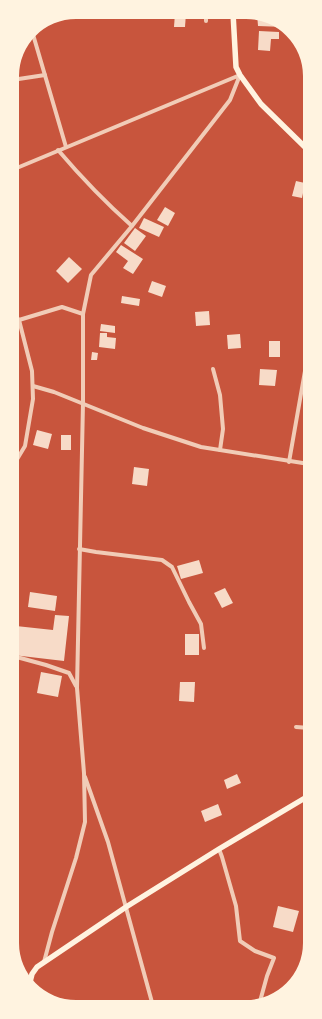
<svg xmlns="http://www.w3.org/2000/svg" width="322" height="1019" font-family="Raleway,sans-serif">
<style>
.building{fill:#f7dbc8}
.lines{fill:none;stroke-linecap:round;stroke-linejoin:round}
.minor{stroke:#f1ccb7;stroke-width:4}
.secondary{stroke:#fff3e0;stroke-width:5.5}
</style>
<rect width="100%" height="100%" fill="#c8553d"/>
<g class="building">
<polygon points="175,13 186,13 185,27 174,27"/>
<polygon points="257,13 259,13 284,27 258,26"/>
<polygon points="259,31 279,32 279,39 271,39 270,51 258,50"/>
<polygon points="296,181 305,183 302,198 292,196"/>
<polygon points="165,207 175,213 168,226 157,220"/>
<polygon points="144,218 164,227 159,237 139,228"/>
<polygon points="135,228 146,236 135,251 124,243"/>
<polygon points="121,245 143,259 133,274 123,268 128,261 116,252"/>
<polygon points="69,257 82,269 68,283 56,271"/>
<polygon points="152,281 166,286 162,297 148,292"/>
<polygon points="122,296 140,299 139,306 121,303"/>
<polygon points="209,311 210,325 196,326 195,312"/>
<polygon points="101,324 115,326 115,333 100,331"/>
<polygon points="100,333 107,333 107,337 116,338 115,349 99,347"/>
<polygon points="240,334 241,348 228,349 227,335"/>
<rect x="269" y="341" width="11" height="16"/>
<polygon points="92,352 98,353 97,360 91,360"/>
<polygon points="260,369 277,370 275,386 259,385"/>
<polygon points="37,430 52,434 48,449 33,445"/>
<rect x="61" y="435" width="10" height="15"/>
<polygon points="134,467 149,469 147,486 132,484"/>
<polygon points="199,560 203,573 181,579 177,566"/>
<polygon points="225,588 233,603 222,608 214,593"/>
<polygon points="30,592 57,596 55,611 28,607"/>
<polygon points="55,615 69,616 64,661 13,655 16,626 53,630"/>
<rect x="185" y="634" width="14" height="21"/>
<polygon points="41,672 62,676 58,697 37,693"/>
<polygon points="180,682 195,682 194,702 179,701"/>
<polygon points="237,774 241,783 227,789 224,780"/>
<polygon points="218,804 222,815 205,822 201,811"/>
<polygon points="278,906 299,911 293,932 273,927"/>
</g>
<g class="lines">
<g class="minor">
<polyline points="206,21 206,13"/>
<polyline points="32,31 66,147"/>
<polyline points="12,80 45,75"/>
<path d="M58,150C81,177 106,203 132,226"/>
<polyline points="12,170 240,75 230,100 132,226 91,275 83,314 83,403 77,688 84,773 85,822 76,858 52,932 44,962"/>
<polyline points="12,313 19,320 32,371 33,399 25,446 13,466"/>
<polyline points="19,320 62,307 83,314"/>
<polyline points="213,369 220,395 223,429 220,450"/>
<polyline points="33,386 54,392 143,428 201,447 309,464"/>
<polyline points="289,462 305,371 309,358"/>
<polyline points="79,549 96,552 162,560 172,567 189,602 201,624 204,648"/>
<polyline points="13,656 46,665 69,673 76,686"/>
<polyline points="296,727 310,728"/>
<polyline points="85,777 108,842 153,1006"/>
<polyline points="219,849 222,857 236,906 240,941 255,951 274,958 267,976 259,1005 257,1006"/>
</g>
<g class="secondary">
<polyline points="233,13 236,67 240,75 261,104 309,151"/>
<polyline points="29,986 32,974 37,967 126,907 219,849 310,795"/>
</g>
</g>
<path d="M0 0H322V1019H0ZM76 19H246A57 57 0 0 1 303 76V943A57 57 0 0 1 246 1000H76A57 57 0 0 1 19 943V76A57 57 0 0 1 76 19Z" fill="#fff3e0" fill-rule="evenodd"/>
</svg>
